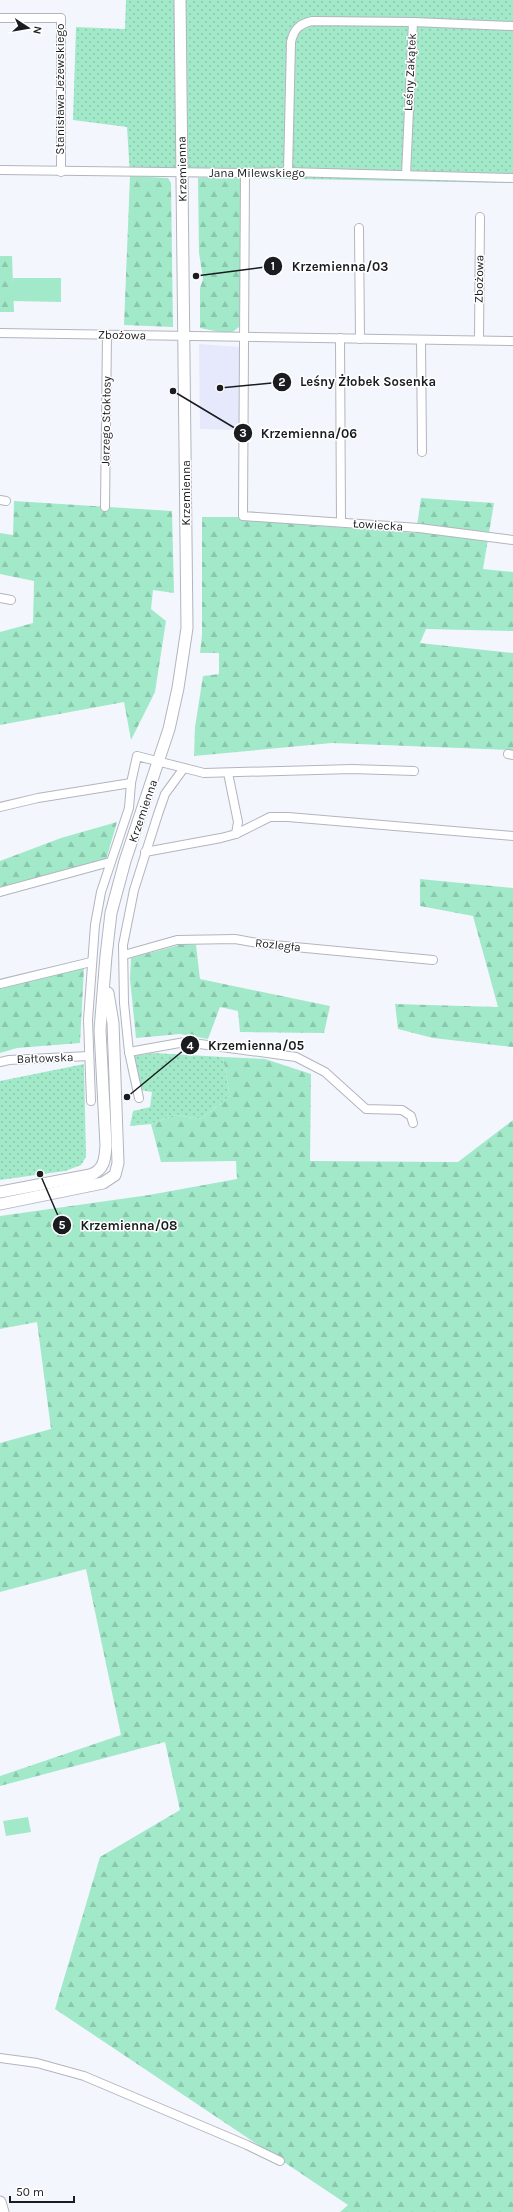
<svg xmlns="http://www.w3.org/2000/svg" width="513" height="2212" font-family="Karla,sans-serif">
<style>
.built{fill:#e5e9fb}
.grass{fill:url(#grass-dots)}
.forest{fill:url(#forest-firs)}
.pitch{fill:#a2e9c9}
.lines{fill:none;stroke-linecap:round;stroke-linejoin:round}
.street-casing{stroke:#b2b5bf;stroke-width:10}
.secondary-casing{stroke:#b2b5bf;stroke-width:13}
.street{stroke:#fff;stroke-width:8}
.secondary{stroke:#fff;stroke-width:11}
.labels{text-anchor:middle;stroke-width:3;stroke-linejoin:round;paint-order:stroke}
.street-label{font-size:12px;fill:#1b1c20;stroke:#fff}
.leader{fill:none;stroke:#1b1c20;stroke-width:1.5}
.callout-dot{fill:#1b1c20;stroke:#fff;stroke-width:1.5}
.mark-label{font-size:12px;text-anchor:middle;font-weight:bold;fill:#fff}
.callout-label{font-size:13px;text-anchor:middle;font-weight:bold;fill:#1b1c20;stroke:#fff;stroke-width:3;stroke-linejoin:round;paint-order:stroke}
</style>
<defs>
<pattern id="grass-dots" width="8" height="8" patternUnits="userSpaceOnUse"><rect width="8" height="8" fill="#a2e9c9"/><path d="M2 2h.1M6 6h.1" fill="none" stroke="#8bc7ac" stroke-width="1.8" stroke-linecap="round"/></pattern>
<pattern id="forest-firs" width="22" height="20" patternUnits="userSpaceOnUse"><rect width="22" height="20" fill="#a2e9c9"/><path d="M5 1l3.5 6h-7zM16 11l3.5 6h-7z" fill="#8bc7ac"/></pattern>
</defs>
<rect width="100%" height="100%" fill="#f4f6fe"/>
<polygon class="built" points="199,344 240,347 241,430 200,429"/>
<g class="grass">
<polygon points="126,0 513,0 513,183 130,176 127,127 73,120 76,27 125,29"/>
<polygon points="154,1053 223,1057 230,1096 201,1119 175,1115 151,1124 130,1126 133,1111 150,1107 152,1092 141,1090 133,1056"/>
<polygon points="84,1064 86,1157 81,1165 65,1171 0,1180 0,1081"/>
</g>
<g class="forest">
<polygon points="130,176 168,178 171,183 173,327 124,325"/>
<polygon points="243,177 239,327 230,334 200,328 200,288 203,279 199,253 198,178"/>
<polygon points="0,256 12,256 14,312 0,312"/>
<polygon points="421,498 494,503 483,569 513,572 513,631 426,629 420,643 513,653 513,750 332,743 194,756 195,727 203,676 219,674 219,653 200,653 202,635 202,517 240,517 240,520 416,533"/>
<polygon points="14,501 172,511 174,593 153,590 151,609 166,621 155,692 131,740 124,702 0,725 0,632 33,623 34,581 0,574 0,533 13,535"/>
<polygon points="117,822 106,860 0,890 0,861 61,838"/>
<polygon points="420,879 513,888 513,1047 433,1038 398,1029 395,1004 498,1007 473,916 420,906"/>
<polygon points="183,944 196,945 200,979 330,1006 324,1033 240,1032 238,1011 220,1007 208,1039 180,1034 136,1038 130,979 131,958"/>
<polygon points="82,966 84,968 80,1043 17,1048 0,1053 0,989"/>
<polygon points="223,1057 265,1059 311,1074 310,1161 458,1162 513,1120 513,2212 340,2212 348,2205 55,2009 100,1857 180,1810 165,1742 0,1786 0,1776 121,1735 86,1569 0,1592 0,1443 51,1429 37,1322 0,1329 0,1216 149,1195 237,1179 236,1161 161,1162 151,1124 175,1115 201,1119 230,1096"/>
</g>
<g class="pitch">
<polygon points="13,278 61,278 61,302 13,301"/>
<polygon points="28,1817 31,1832 6,1836 3,1821"/>
</g>
<g class="lines">
<defs>
<g id="street">
<polyline points="0,18 61,18 61,172"/>
<polyline points="0,170 245,173 288,172 513,178"/>
<path d="M288,172L291,42C294,29 299,24 312,21L413,22L513,26"/>
<polyline points="245,173 243,516 419,528 513,540"/>
<polyline points="406,175 413,22"/>
<polyline points="359,228 360,339"/>
<polyline points="0,333 513,341"/>
<polyline points="340,338 341,522"/>
<polyline points="421,340 422,452"/>
<polyline points="479,340 480,217"/>
<polyline points="0,500 6,501"/>
<polyline points="105,507 107,335"/>
<polyline points="0,598 11,600"/>
<polyline points="508,754 513,755"/>
<polyline points="228,773 238,822 236,834"/>
<polyline points="0,807 38,798 131,783"/>
<polyline points="145,852 221,838 236,834 270,817 288,817 513,836"/>
<polyline points="0,892 110,862"/>
<polyline points="124,955 177,940 235,939 263,944 433,960"/>
<polyline points="0,984 91,962"/>
<polyline points="129,1052 185,1042 296,1057 325,1072 366,1109 402,1110 411,1116 413,1123"/>
<polyline points="0,1062 9,1060 89,1056"/>
<polyline points="139,1098 129,1052 124,1003 123,945 134,890 158,814 165,794 184,768"/>
<polyline points="91,1101 88,1020 95,925 101,892 129,808 131,783 137,756 204,773 352,769 414,771"/>
<polyline points="0,2058 37,2063 84,2076 247,2145 280,2161"/>
</g>
<g id="secondary">
<path d="M0,1192L90,1175C104,1170 105,1160 106,1146L100,1030L106,956L111,913L125,861L169,729L178,688L187,628L180,0"/>
<polyline points="0,1204 103,1183 115,1175 118,1163 113,1023 108,993"/>
<polyline points="0,2202 3,2212"/>
</g>
</defs>
<use href="#street" class="street-casing"/>
<use href="#secondary" class="secondary-casing"/>
<use href="#street" class="street"/>
<use href="#secondary" class="secondary"/>
</g>
<g class="labels">
<g class="street-label">
<text transform="translate(410 72) rotate(-87)" y="4">Leśny Zakątek</text>
<text transform="translate(60 89) rotate(-90)" y="4">Stanisława Jeżewskiego</text>
<text transform="translate(182 169) rotate(-91)" y="4">Krzemienna</text>
<text x="257" y="177">Jana Milewskiego</text>
<text transform="translate(479 279) rotate(-89)" y="4">Zbożowa</text>
<text transform="translate(122 335) rotate(1)" y="4">Zbożowa</text>
<text transform="translate(106 421) rotate(-89)" y="4">Jerzego Stokłosy</text>
<text transform="translate(186 493) rotate(-90)" y="4">Krzemienna</text>
<text transform="translate(378 525) rotate(4)" y="4">Łowiecka</text>
<text transform="translate(143 811) rotate(-71)" y="4">Krzemienna</text>
<text transform="translate(278 945) rotate(6)" y="4">Rozległa</text>
<text transform="translate(45 1058) rotate(-2)" y="4">Bałtowska</text>
</g>
</g>
<path class="leader" d="M196 276L273 266M220 388L282 382M173 391L243 433M127 1097L190 1045M40 1174L62 1225"/>
<g class="callout-dot">
<circle cx="196" cy="276" r="4"/>
<circle cx="220" cy="388" r="4"/>
<circle cx="173" cy="391" r="4"/>
<circle cx="127" cy="1097" r="4"/>
<circle cx="40" cy="1174" r="4"/>
<circle cx="273" cy="266" r="10"/>
<circle cx="282" cy="382" r="10"/>
<circle cx="243" cy="433" r="10"/>
<circle cx="190" cy="1045" r="10"/>
<circle cx="62" cy="1225" r="10"/>
</g>
<g class="mark-label">
<text x="273" y="270">1</text>
<text x="282" y="386">2</text>
<text x="243" y="437">3</text>
<text x="190" y="1050">4</text>
<text x="62" y="1229">5</text>
</g>
<g class="callout-label">
<text x="340" y="271">Krzemienna/03</text>
<text x="368" y="386">Leśny Żłobek Sosenka</text>
<text x="309" y="438">Krzemienna/06</text>
<text x="256" y="1050">Krzemienna/05</text>
<text x="129" y="1230">Krzemienna/08</text>
</g>
<g transform="translate(28 28) rotate(102)" stroke="#ffffff" stroke-width="3" paint-order="stroke">
<path d="M0-3L7 15L0 10L-7 15Z" fill="#1b1c20"/>
<text y="-6" font-size="11" font-weight="bold" text-anchor="middle" fill="#1b1c20">N</text>
</g>
<path d="M10 2196v6h64v-6" fill="none" stroke="#1b1c20" stroke-width="2"/>
<text x="16" y="2196" font-size="12" fill="#1b1c20" stroke="#ffffff" stroke-width="3" paint-order="stroke">50 m</text>
</svg>
